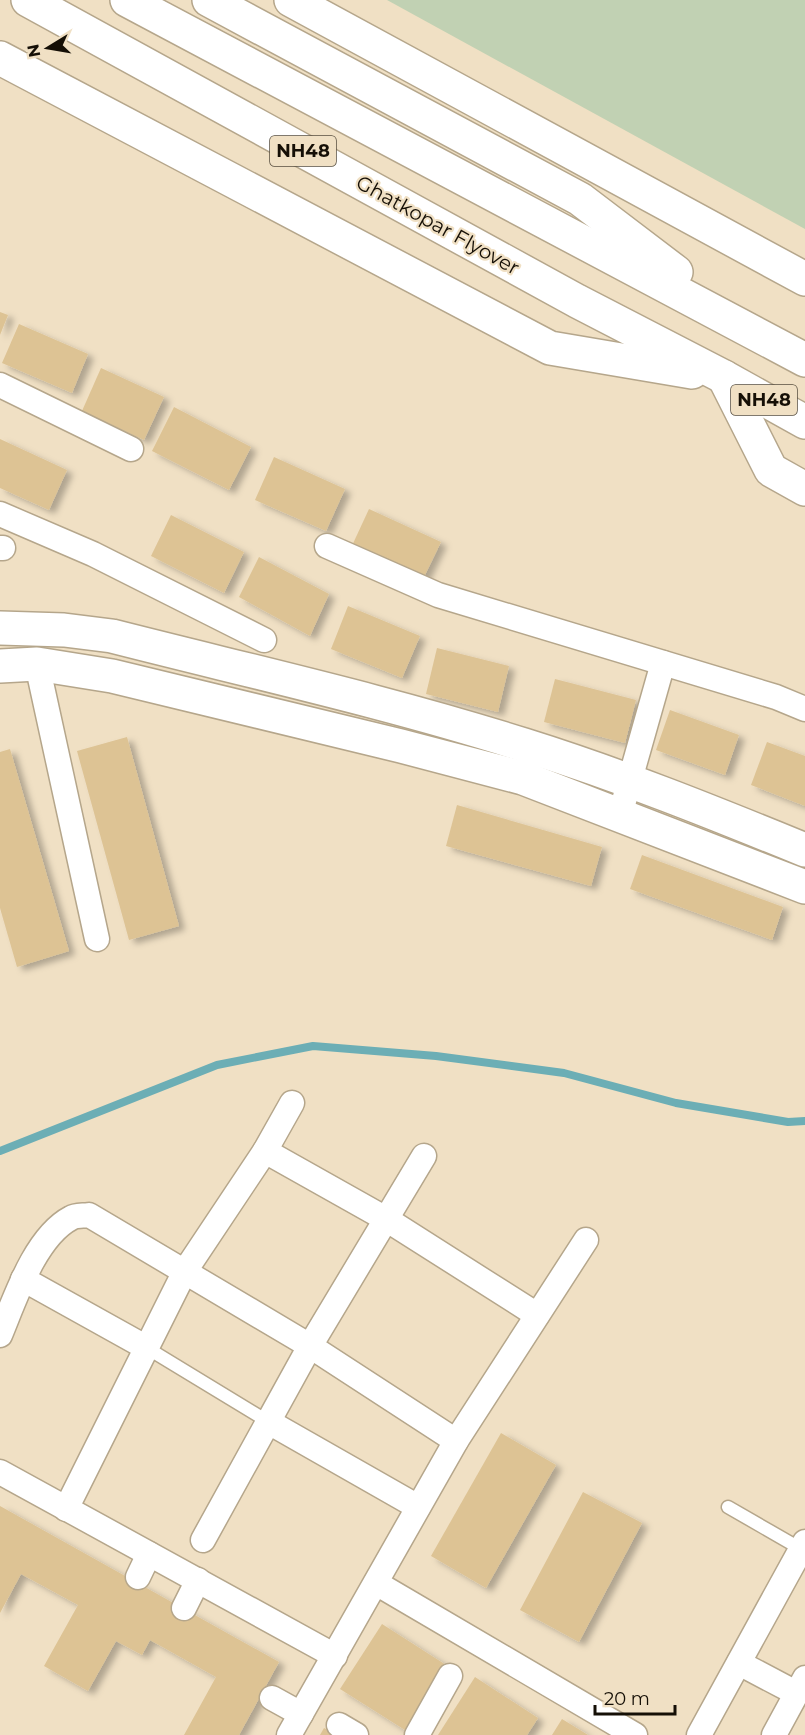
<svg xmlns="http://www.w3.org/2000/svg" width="805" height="1735" font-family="Montserrat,sans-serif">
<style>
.green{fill:#c1d1b3}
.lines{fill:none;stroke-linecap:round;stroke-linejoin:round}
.stream{stroke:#6caeb5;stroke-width:8}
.building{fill:#ddc394;filter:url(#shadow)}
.lane-casing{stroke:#b5a68b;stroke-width:15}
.street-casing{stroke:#b5a68b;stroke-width:27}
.secondary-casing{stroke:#b5a68b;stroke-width:36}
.highway-casing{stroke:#b5a68b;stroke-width:36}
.lane{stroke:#fff;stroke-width:12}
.street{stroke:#fff;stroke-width:24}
.secondary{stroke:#fff;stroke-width:33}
.highway{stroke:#fff;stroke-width:33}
.labels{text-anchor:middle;stroke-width:4.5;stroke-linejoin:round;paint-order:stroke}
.shield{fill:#f0e0c4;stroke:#574e3f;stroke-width:1.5}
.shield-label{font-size:18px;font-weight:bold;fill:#150f06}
.street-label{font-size:20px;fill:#150f06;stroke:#f0e0c4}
</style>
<defs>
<filter id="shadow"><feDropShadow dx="6" dy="4" stdDeviation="3" flood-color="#0004"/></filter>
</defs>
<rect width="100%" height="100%" fill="#f0e0c4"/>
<polygon class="green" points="387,0 805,0 805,229"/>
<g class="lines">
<polyline class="stream" points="0,1151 217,1065 313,1046 436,1056 564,1073 676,1103 788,1122 805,1121"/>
</g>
<g class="building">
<polygon points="0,312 8,315 0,335"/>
<polygon points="19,324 88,354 72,393 2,363"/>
<polygon points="101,368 164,397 144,440 82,411"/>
<polygon points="174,407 251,447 229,490 152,451"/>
<polygon points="0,439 67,470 49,510 0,488"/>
<polygon points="274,457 345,489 326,531 255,500"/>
<polygon points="369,509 441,542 421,583 350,550"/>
<polygon points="171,515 244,552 224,593 151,556"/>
<polygon points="259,557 329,594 310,636 239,597"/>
<polygon points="348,606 420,636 402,678 331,649"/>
<polygon points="437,648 509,666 498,712 426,694"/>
<polygon points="555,679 636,700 625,743 544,722"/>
<polygon points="670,710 739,735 725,775 656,750"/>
<polygon points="127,737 179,926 129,940 77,751"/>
<polygon points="767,742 805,756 805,806 751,785"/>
<polygon points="10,749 69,951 17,967 0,908 0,752"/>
<polygon points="457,805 602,847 591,886 446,846"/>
<polygon points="642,855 783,907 772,940 630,889"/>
<polygon points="501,1433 556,1465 486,1588 431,1556"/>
<polygon points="583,1492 642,1523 579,1642 520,1610"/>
<polygon points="0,1506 279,1662 239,1735 184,1735 216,1677 150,1640 142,1655 116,1641 88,1691 44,1666 78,1605 21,1574 0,1613"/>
<polygon points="382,1624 446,1665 405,1730 340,1689"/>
<polygon points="475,1677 538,1718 527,1735 438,1735"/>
<polygon points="562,1719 588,1735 552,1735"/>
<polygon points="324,1728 337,1735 320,1735"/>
</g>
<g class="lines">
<defs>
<g id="lane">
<polyline points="147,1348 267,1421"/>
<polyline points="728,1507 801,1549"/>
</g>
<g id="street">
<polyline points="0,385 131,449"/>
<polyline points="0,514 93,554 264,640"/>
<polyline points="327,546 438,595 776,697 805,709"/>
<polyline points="0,548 3,548"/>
<polyline points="37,664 97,939"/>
<polyline points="620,815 663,663"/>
<polyline points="265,1151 292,1103"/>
<polyline points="23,1279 147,1348"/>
<path d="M0,1335C15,1299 35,1237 71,1218C76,1215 83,1216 89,1215L310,1346L456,1441"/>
<polyline points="267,1421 418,1507"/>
<polyline points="0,1472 335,1656"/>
<polyline points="66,1509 185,1271 265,1151 386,1219 537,1315"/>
<polyline points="203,1540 310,1346 424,1156"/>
<polyline points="138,1577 149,1554"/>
<polyline points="376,1583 635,1735"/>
<polyline points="184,1608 198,1580"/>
<polyline points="739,1663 796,1693"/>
<polyline points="272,1698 301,1714"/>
<polyline points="339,1725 356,1735"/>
<polyline points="289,1735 456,1441 586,1240"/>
<polyline points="417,1735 450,1676"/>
<polyline points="699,1735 805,1542"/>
<polyline points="774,1735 805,1678"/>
</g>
<g id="secondary">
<polyline points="291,0 805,279"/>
<polyline points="724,377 771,470 805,489"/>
<path d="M0,628L64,630L112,636C249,671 389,702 524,745C620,775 712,812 805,850"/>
<polyline points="0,666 37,664 112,676 401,746 523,778 805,887"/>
</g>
<g id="highway">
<polyline points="28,0 577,301 724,377 805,422"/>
<polyline points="127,0 805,360"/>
<polyline points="209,0 580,199 676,272"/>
<polyline points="0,58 550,348 692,372"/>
</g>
</defs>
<use href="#lane" class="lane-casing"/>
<use href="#street" class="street-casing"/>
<use href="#secondary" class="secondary-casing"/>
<use href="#highway" class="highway-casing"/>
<use href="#lane" class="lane"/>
<use href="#street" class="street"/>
<use href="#secondary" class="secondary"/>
<use href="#highway" class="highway"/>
</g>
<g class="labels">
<g class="shield">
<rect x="270" y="136" width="66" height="30" rx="4.5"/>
<rect x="731" y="385" width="66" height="30" rx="4.5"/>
</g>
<g class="shield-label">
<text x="303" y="157">NH48</text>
<text x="764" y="406">NH48</text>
</g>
<g class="street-label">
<text transform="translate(438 225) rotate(29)" y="7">Ghatkopar Flyover</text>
</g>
</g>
<g transform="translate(48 48) rotate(259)" stroke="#f0e0c4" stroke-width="4.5" paint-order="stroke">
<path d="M0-4.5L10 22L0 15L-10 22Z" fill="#150f06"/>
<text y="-9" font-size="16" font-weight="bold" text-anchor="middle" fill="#150f06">N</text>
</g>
<path d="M595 1705v9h80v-9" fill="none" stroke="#150f06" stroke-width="3"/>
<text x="604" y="1705" font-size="18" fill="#150f06" stroke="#f0e0c4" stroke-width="4.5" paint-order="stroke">20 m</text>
</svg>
